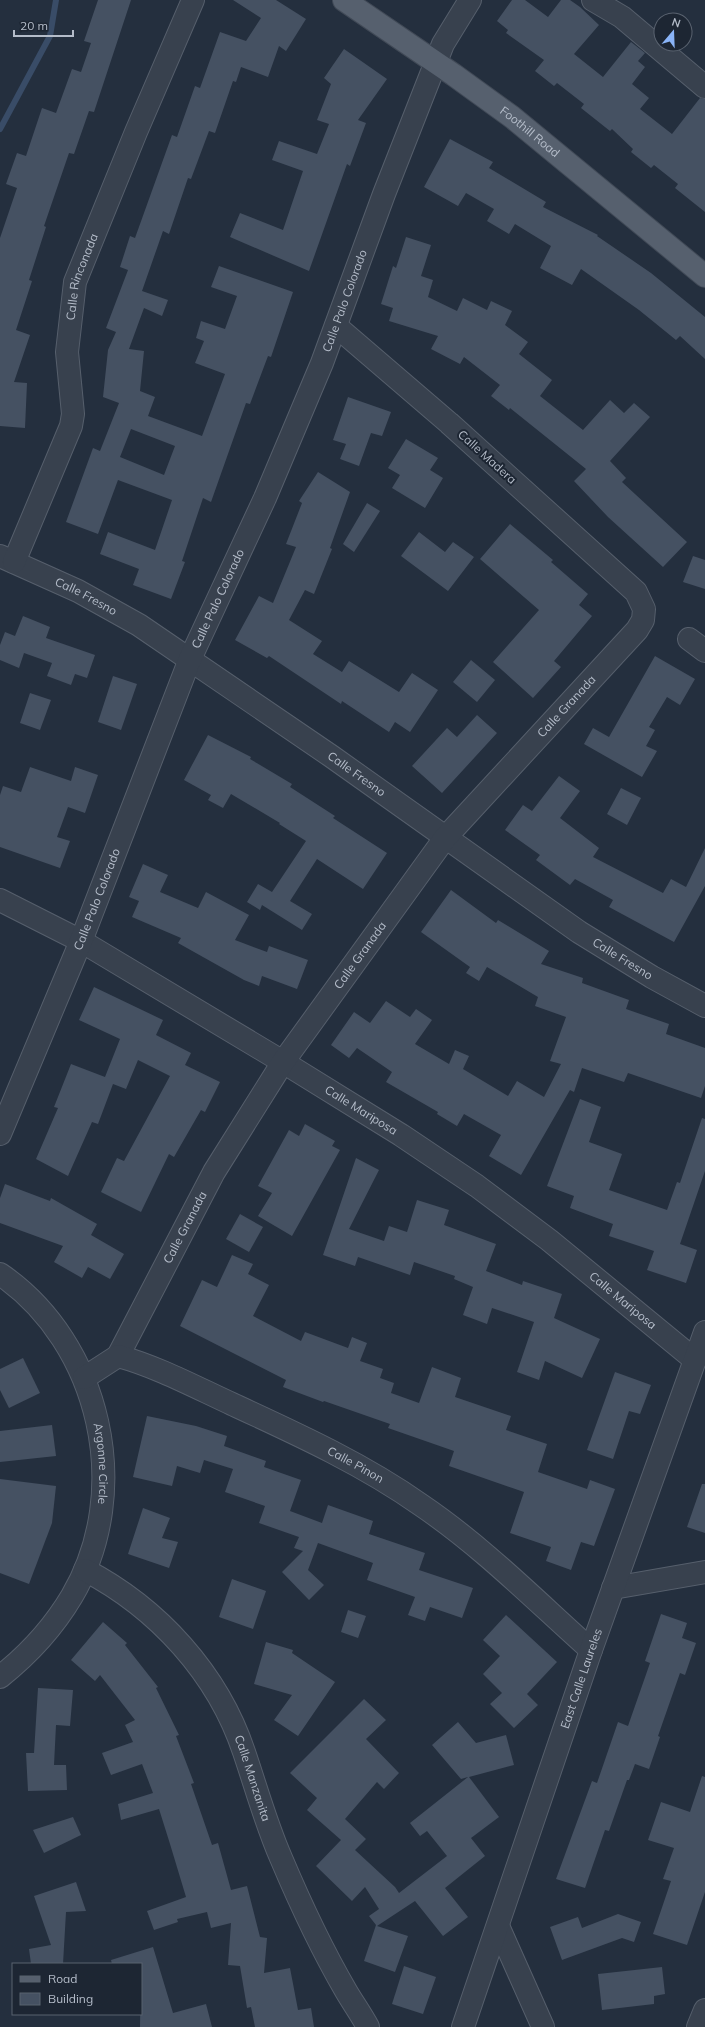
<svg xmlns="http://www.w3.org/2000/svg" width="705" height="2027" font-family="Mulish,sans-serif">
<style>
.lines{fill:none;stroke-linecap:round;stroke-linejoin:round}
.stream{stroke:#394c67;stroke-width:6}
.building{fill:#455162;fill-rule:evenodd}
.minor-casing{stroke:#565f6c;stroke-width:24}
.major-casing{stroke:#414a57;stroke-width:24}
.minor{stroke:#38414e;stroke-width:22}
.major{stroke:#56606e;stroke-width:22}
.labels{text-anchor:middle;stroke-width:4;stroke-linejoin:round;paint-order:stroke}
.street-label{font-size:12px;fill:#b4bcc9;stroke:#1d2633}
</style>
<rect width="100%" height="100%" fill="#242f3e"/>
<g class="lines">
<polyline class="stream" points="0,129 50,36 56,0"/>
</g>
<g class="building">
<polygon points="98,0 131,0 94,112 89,111 74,154 69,153 44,226 46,227 29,280 32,281 16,330 30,335 14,382 27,383 25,428 0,426 0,238 17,188 6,184 17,153 26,156 42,108 56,113 72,69 81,72 91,43 84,41"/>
<path d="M233,0H276L306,19L286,51L279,46L268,77L241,67L236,82L233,81L215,133L209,131L191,179L188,178L169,234L163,231L142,291L168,300L162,316L144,308L129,349L144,351L140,391L155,397L148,416L202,436L225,374L195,363L204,341L196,338L201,321L225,329L237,296L211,287L219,266L293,292L271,357L268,356L250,404L246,403L211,502L203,498L182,561L185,562L171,599L133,585L139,569L100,554L108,532L155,550L172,500L118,480L98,534L66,522L93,448L100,451L119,403L103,397L108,350L116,332L106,328L128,270L120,267L130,236L135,238L172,135L177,137L195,86L200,88L220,32L246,41L261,18ZM131,429L175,446L164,475L120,457Z"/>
<polygon points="512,0 525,0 548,17 561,0 570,0 580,7 599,25 574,54 603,77 631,42 645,53 638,61 645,67 632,84 649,98 640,109 672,134 700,98 705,99 705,212 675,188 678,184 654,165 651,168 631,152 633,149 612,129 610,131 581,108 584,104 557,83 554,86 535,71 544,60 506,33 508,30 497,21"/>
<polygon points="344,49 387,79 358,120 366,123 350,166 347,164 309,271 230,237 240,213 283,230 303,171 272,160 279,141 317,154 329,124 317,120 331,84 324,78"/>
<polygon points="450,139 493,162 489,168 546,202 543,207 598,235 597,236 651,273 705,317 705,359 680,336 676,340 639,310 581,269 572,285 540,268 551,246 515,224 509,234 487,221 494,209 466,193 458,206 424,187"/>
<polygon points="406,237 431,245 421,276 433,280 428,297 457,311 463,298 487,310 491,301 512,311 505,325 528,342 519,354 552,380 540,396 583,430 610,400 624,413 634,403 650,417 610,461 626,478 622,482 687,542 663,567 608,517 574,481 586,469 510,408 509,410 491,396 500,385 464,357 460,364 431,349 438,336 389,321 393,308 381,304 393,266 396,268"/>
<polygon points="348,397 391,412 382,436 371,433 359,466 340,459 346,444 333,440"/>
<polygon points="406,439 438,458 430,470 443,478 425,508 392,488 400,475 388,468"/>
<polygon points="318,472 350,492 330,548 332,549 314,594 305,590 289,620 322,641 313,654 342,672 349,661 399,692 412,673 438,690 410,732 395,722 389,732 342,701 341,704 269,656 267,658 235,640 259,596 273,603 296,547 286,544 302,503 299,501"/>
<polygon points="367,503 380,511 354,552 343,544"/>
<polygon points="510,524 553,560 551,562 588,594 579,605 592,616 554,661 561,667 533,698 493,662 539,610 480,559"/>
<polygon points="419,532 445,552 453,542 474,557 448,591 401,556"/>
<polygon points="693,556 705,560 705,589 683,582"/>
<polygon points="23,616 50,627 46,638 95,655 87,678 75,674 71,685 47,676 52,663 24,653 19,668 0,660 0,645 5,632 15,636"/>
<polygon points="655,656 695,679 680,705 667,697 649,727 655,730 646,746 657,751 642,777 584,744 593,728 609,737"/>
<polygon points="471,660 495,680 477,702 453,682"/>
<polygon points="113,676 137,684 121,730 98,722"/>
<polygon points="30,693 51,700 40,730 20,723"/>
<polygon points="477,715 497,733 442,793 412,766 447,728 457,737"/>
<polygon points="208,735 251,757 250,759 292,784 290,787 335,816 333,818 387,853 363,889 317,859 290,901 312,914 302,930 262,905 260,910 247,902 258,884 272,892 306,841 279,824 280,823 231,794 223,808 208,800 211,795 184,780"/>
<polygon points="30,767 71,781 75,767 98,775 85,813 68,807 57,837 70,841 60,868 0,847 0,795 3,786 21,792"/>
<polygon points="559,776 580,791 560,818 599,848 593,857 663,893 671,879 686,887 705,848 705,886 674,942 609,907 613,900 575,879 570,885 536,860 540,855 505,830 523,805 532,811"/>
<polygon points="621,788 641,798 627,825 607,814"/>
<polygon points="143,864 168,875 160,892 198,908 206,892 249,915 235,940 267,952 269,946 308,960 297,989 262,976 259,986 244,980 178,943 181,938 132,917 139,901 129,897"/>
<polygon points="451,890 496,923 498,920 549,951 541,964 583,978 582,983 629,1000 626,1009 669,1024 666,1034 705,1048 705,1086 701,1098 628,1073 624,1082 582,1068 574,1092 570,1090 521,1175 489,1156 501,1135 464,1114 457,1126 437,1114 438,1112 386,1082 392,1072 357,1048 349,1058 331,1045 354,1012 370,1023 386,1001 410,1017 416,1009 432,1020 415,1044 449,1064 455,1050 469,1056 463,1069 508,1096 517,1081 544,1097 561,1064 550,1061 566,1017 535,1006 538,997 487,967 479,981 466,973 470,967 421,932"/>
<polygon points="94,987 163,1020 156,1035 191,1053 185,1065 220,1082 205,1112 201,1110 174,1157 169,1154 141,1212 101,1192 117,1158 124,1161 170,1076 138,1060 126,1089 113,1084 98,1124 92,1122 68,1176 36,1159 58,1108 54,1107 71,1064 105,1077 120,1039 79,1020"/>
<polygon points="580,1099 601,1107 589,1142 622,1154 609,1190 667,1210 677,1182 680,1183 702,1118 705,1119 705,1171 680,1244 697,1250 686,1283 647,1270 654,1251 609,1236 613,1224 570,1208 574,1196 547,1186"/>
<polygon points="305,1124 335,1141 332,1146 340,1150 292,1236 258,1216 272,1193 258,1186 289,1130 299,1136"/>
<polygon points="356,1158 379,1170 349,1229 384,1241 389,1226 407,1232 417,1200 449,1210 444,1225 496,1244 486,1271 522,1285 523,1281 562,1294 554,1318 600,1339 582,1378 545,1361 539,1380 517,1372 534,1322 492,1308 487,1324 463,1315 473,1287 454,1279 455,1276 414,1262 410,1275 358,1257 355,1266 323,1255"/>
<polygon points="5,1184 50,1201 51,1198 97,1224 91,1235 124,1254 110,1279 88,1267 82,1278 54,1262 63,1246 0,1223 0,1198"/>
<polygon points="240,1214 263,1227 249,1252 226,1239"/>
<polygon points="232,1255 253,1264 248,1274 269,1285 253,1316 301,1341 305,1332 348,1348 352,1337 367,1343 360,1361 383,1369 380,1378 394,1383 391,1393 419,1403 432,1367 461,1378 455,1397 511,1416 506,1430 547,1444 538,1472 587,1489 590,1480 615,1489 594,1546 581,1542 571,1570 546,1561 551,1547 510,1533 524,1492 449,1466 454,1451 388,1428 390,1424 324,1401 323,1402 283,1387 286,1380 180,1326 202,1280 217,1287"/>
<polygon points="23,1358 40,1393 9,1408 0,1390 0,1369"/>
<polygon points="615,1372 651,1385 640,1414 629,1411 613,1459 587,1450"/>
<polygon points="147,1416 196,1426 227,1436 224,1446 266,1461 264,1467 301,1480 290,1511 322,1523 328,1505 373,1521 369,1534 425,1553 419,1570 473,1588 462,1618 430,1607 425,1621 408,1615 415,1597 367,1580 373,1563 318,1543 308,1570 324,1585 309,1600 282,1572 303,1551 294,1548 299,1537 259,1523 265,1506 225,1492 233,1469 204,1460 200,1473 177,1466 172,1486 133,1477"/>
<polygon points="52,1425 56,1456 0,1462 0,1431"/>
<polygon points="0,1479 56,1486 52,1523 29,1584 0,1573"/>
<polygon points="702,1484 705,1484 705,1533 687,1527"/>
<polygon points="143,1508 170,1518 162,1538 178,1542 169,1568 128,1554"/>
<polygon points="232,1579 266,1591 253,1629 219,1617"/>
<polygon points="348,1610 366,1616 358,1638 341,1632"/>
<polygon points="661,1614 687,1623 682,1638 696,1643 685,1675 680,1673 658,1736 660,1737 649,1769 635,1764 629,1780 627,1780 609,1831 605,1830 585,1888 556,1879 592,1781 597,1783 618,1722 628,1726 650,1663 645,1661"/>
<polygon points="506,1615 557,1662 527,1694 538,1705 514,1728 490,1704 502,1693 483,1674 500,1656 483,1640"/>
<polygon points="103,1622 127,1643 125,1645 158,1687 156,1688 179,1735 176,1736 194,1783 191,1784 212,1845 218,1843 231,1890 247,1886 260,1937 267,1938 264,1973 290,1968 298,2010 311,2008 314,2027 255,2027 251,2007 247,2008 240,1966 228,1965 231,1923 211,1928 207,1912 177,1919 178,1922 154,1930 147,1911 186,1897 170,1844 159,1809 121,1820 118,1804 153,1793 142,1764 111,1775 102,1753 133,1742 125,1725 135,1720 100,1675 95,1681 71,1660"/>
<polygon points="266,1642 293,1650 292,1653 335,1682 298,1736 274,1720 292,1695 254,1684"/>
<polygon points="38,1688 73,1690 70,1726 56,1725 54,1765 66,1765 67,1790 28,1791 26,1753 34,1753"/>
<polygon points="364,1699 386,1720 366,1739 399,1773 384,1789 377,1782 345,1819 366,1839 355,1850 395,1887 399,1893 447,1856 427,1831 420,1836 410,1823 468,1777 461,1779 432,1745 458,1722 476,1743 506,1735 514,1765 469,1777 499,1817 471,1838 485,1856 445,1888 468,1917 443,1936 415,1901 377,1926 408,1936 395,1972 364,1961 376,1925 369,1916 379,1909 365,1887 352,1901 316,1866 341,1840 307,1810 317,1798 290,1773"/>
<polygon points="702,1776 705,1777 705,1892 687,1945 653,1934 671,1881 663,1879 674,1848 648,1840 661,1802 690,1812"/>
<polygon points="73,1817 81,1835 44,1853 33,1830"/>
<polygon points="76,1882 86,1911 66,1912 63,1964 31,1964 29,1949 51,1945 34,1896"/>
<polygon points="618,1914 641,1922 634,1942 622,1938 562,1960 550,1927 578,1917 582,1928"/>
<polygon points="153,1947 173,2013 206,2004 212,2027 140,2027 141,1964 112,1964 111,1960"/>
<polygon points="404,1966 436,1977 423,2014 392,2004"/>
<polygon points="662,1967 665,1994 654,1996 654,2004 602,2010 598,1974"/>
</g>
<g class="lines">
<defs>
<g id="minor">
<polyline points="593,0 622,17 705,87"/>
<path id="s1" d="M0,556L78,591L139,625L331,756L579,932L652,977L705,1006"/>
<path id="s2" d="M14,562L71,426L73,414L67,352L75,282L136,132L193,0"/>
<polyline points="689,639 705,651"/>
<path id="s3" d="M0,900L81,941L283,1062L401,1135L477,1186L549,1240L695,1360"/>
<path id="s4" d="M0,1134L81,941L190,659L265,498L322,363L384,194L443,44L470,0"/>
<path id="s5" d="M0,1274C101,1343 134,1491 72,1596C53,1628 29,1654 0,1677"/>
<path id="s6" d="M118,1356L214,1172L283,1062L445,838L637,630L643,620L644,609L636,592L449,423L336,326"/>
<path id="s7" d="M84,1378L118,1356C158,1367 195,1387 232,1404C297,1434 363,1464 421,1505C483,1547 536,1601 591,1650"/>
<path id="s8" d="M85,1570C158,1608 218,1674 244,1752C256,1787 266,1824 281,1858C300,1903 321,1948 346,1991C353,2003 361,2014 368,2027"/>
<polyline points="613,1588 705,1572"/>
<polyline points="498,1926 543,2027"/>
<path id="s9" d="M463,2027L591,1650L705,1332"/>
<polyline points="698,2027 705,2010"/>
</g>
<g id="major">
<path id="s10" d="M344,0L454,75L512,117L705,276"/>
</g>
</defs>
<use href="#minor" class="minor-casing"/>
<use href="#major" class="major-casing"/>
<use href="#minor" class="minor"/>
<use href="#major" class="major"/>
</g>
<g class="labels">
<g class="street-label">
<text dy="4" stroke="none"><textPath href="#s10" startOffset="228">Foothill Road</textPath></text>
<text dy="4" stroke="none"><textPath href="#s2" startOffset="299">Calle Rinconada</textPath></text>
<text dy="4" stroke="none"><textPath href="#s4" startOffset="902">Calle Palo Colorado</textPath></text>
<text transform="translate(487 457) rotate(42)" y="4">Calle Madera</text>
<text dy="4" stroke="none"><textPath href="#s1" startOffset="95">Calle Fresno</textPath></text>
<text dy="4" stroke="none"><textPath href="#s4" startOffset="578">Calle Palo Colorado</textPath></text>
<text dy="4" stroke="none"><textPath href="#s6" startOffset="793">Calle Granada</textPath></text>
<text dy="4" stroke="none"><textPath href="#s1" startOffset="419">Calle Fresno</textPath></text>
<text dy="4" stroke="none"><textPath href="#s4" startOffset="254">Calle Palo Colorado</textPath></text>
<text dy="4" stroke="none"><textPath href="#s6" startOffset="469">Calle Granada</textPath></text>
<text dy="4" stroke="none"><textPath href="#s1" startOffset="743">Calle Fresno</textPath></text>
<text dy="4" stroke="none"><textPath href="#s3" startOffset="418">Calle Mariposa</textPath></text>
<text dy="4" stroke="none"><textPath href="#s6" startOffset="145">Calle Granada</textPath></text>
<text dy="4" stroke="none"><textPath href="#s3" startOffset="742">Calle Mariposa</textPath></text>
<text dy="4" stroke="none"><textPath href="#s5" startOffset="223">Argonne Circle</textPath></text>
<text dy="4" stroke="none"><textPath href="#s7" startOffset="302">Calle Pinon</textPath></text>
<text dy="4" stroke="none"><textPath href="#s9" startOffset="368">East Calle Laureles</textPath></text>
<text dy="4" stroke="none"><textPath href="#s8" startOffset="275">Calle Manzanita</textPath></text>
</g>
</g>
<rect x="12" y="1963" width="130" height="52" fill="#1d2633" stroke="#59626f"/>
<rect x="20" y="1976" width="20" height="6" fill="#56606e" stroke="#59626f"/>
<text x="48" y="1983" font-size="12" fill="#b4bcc9">Road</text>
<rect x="20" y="1993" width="20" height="12" fill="#455162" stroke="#59626f"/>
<text x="48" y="2003" font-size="12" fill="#b4bcc9">Building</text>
<g transform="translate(673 32) rotate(19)"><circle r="19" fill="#1d2633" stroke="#59626f"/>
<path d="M0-3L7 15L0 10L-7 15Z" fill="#8ab4f8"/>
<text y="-6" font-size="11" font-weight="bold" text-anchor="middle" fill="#b4bcc9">N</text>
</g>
<path d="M14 30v6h59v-6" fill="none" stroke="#b4bcc9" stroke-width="2"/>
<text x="20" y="30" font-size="12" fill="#b4bcc9" stroke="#1d2633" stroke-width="3" paint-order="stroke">20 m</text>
</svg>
